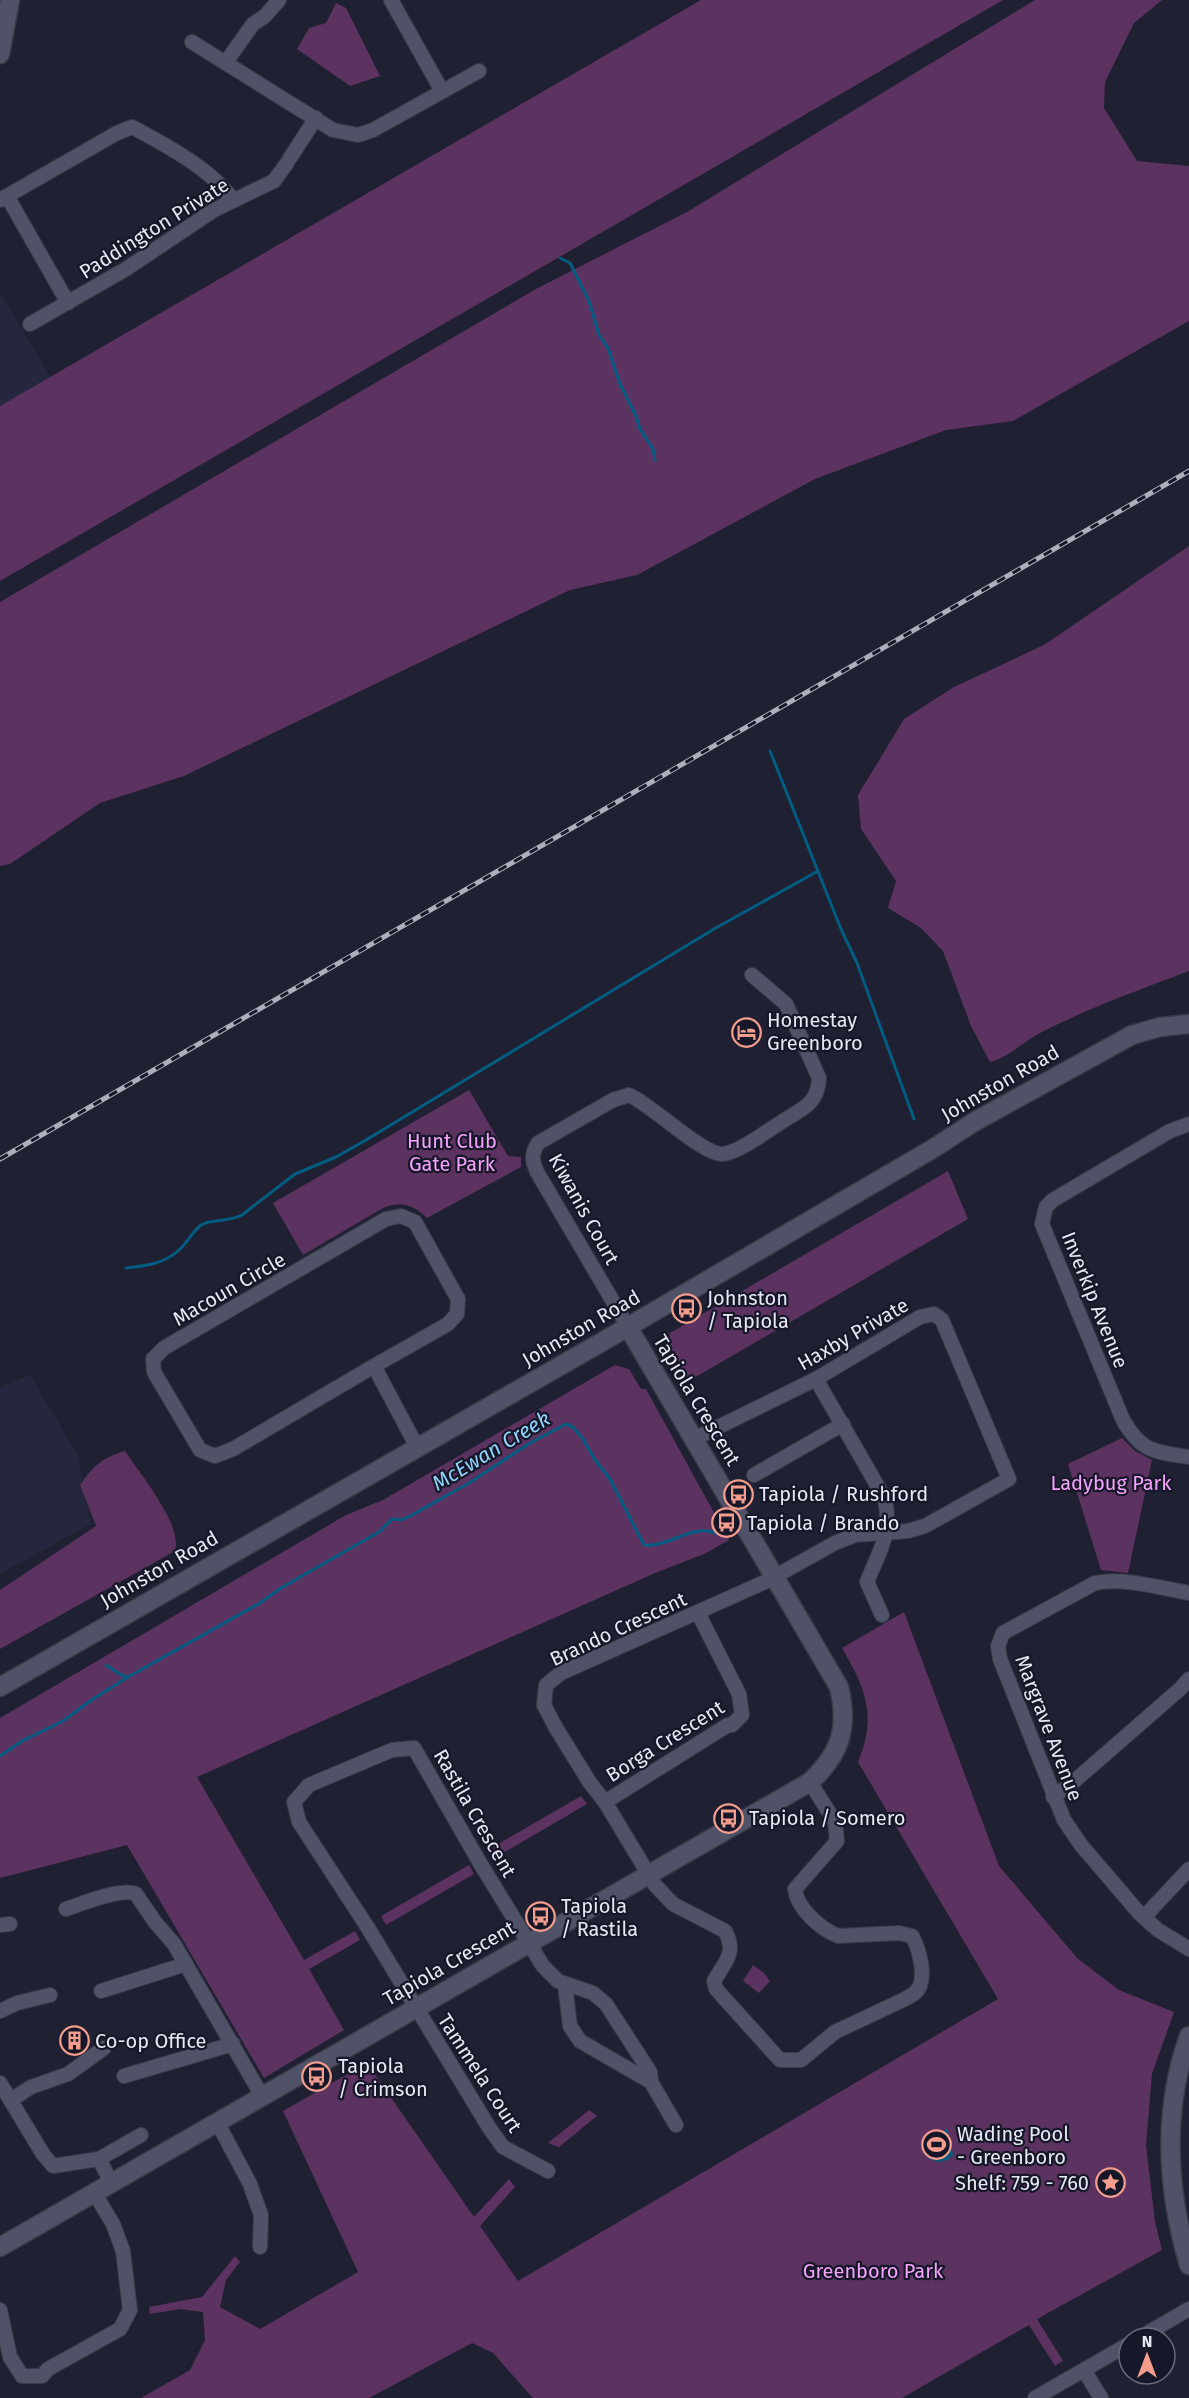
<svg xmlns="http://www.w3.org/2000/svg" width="1189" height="2398" font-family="'Fira Sans',sans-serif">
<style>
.built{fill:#25273e}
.green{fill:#5c3260}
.water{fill:#035d82}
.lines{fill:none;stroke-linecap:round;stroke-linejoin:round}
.stream{stroke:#035d82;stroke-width:3}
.street-casing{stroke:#3a3b49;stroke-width:16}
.secondary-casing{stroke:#3a3b49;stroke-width:21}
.street{stroke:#505367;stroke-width:14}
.secondary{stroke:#505367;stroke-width:18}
.rail-casing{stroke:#adafbc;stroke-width:5}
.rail{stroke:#161728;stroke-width:3;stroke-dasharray:9;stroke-linecap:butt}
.labels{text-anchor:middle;stroke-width:4.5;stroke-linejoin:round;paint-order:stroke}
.street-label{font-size:20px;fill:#e6e8f4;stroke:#161728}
.poi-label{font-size:20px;fill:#e6e8f4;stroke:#161728;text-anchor:start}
.park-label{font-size:20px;fill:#f5a3fb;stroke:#161728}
.water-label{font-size:21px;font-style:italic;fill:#90d4fc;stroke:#161728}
</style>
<rect width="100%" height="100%" fill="#1f2132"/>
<g class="built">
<polygon points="0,293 55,384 0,416"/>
<polygon points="30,1375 77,1454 91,1524 0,1574 0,1387"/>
</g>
<g class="green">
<polygon points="701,0 1003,0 0,581 0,406"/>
<polygon points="1035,0 1162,0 1134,23 1105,82 1104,108 1137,161 1189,166 1189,321 1013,421 946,430 815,479 637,575 570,590 184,776 100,803 10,864 0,866 0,602 536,289 687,212"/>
<polygon points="336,3 346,8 380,76 350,86 297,49 309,28 326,23"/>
<path d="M1189,546V971C1139,990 1086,1009 1038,1034C1020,1044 1011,1056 990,1062L971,1026L943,951L921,928L888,908L896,881L861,829L858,795L904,719L954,687L1044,645Z"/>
<path d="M469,1090L508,1156L521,1157V1167L427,1218C414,1205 401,1201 383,1208L303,1255L273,1203Z"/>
<polygon points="948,1171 968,1219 687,1382 667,1347 670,1333"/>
<polygon points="615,1365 629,1369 641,1389 646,1389 729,1540 704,1554 655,1573 197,1777 304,1960 355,1931 360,1940 309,1969 344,2030 264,2078 127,1845 0,1878 0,1718 346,1515 383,1500"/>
<polygon points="1122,1438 1135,1451 1152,1460 1128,1573 1101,1570 1068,1464"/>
<path d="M125,1451C140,1474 183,1525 175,1551L0,1649V1590L96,1526L80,1485C94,1465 102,1458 125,1451Z"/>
<path d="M904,1612L999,1866L1078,1959L1119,1990L1174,2012L1152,2074L1146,2145L1155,2222L1162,2250L1037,2319L1063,2361L1055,2366L1029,2325L902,2398H533L493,2353L472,2343L369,2398H141L190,2370L205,2340L203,2312L180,2309L150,2314L149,2307L202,2297L235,2256L240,2262L226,2280L220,2307L260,2329L358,2272L283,2111L367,2063L474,2217L509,2179L515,2187L480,2226L518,2281L998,1999L858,1762C877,1716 866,1689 842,1648Z"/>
<polygon points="581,1796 587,1804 498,1856 493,1847"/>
<polygon points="469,1865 474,1874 386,1925 381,1916"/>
<polygon points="753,1965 764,1973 770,1981 759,1993 743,1981"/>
<polygon points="589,2110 597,2116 559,2147 548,2143"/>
</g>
<path class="water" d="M947,2129L949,2135L945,2143L952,2150L953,2156L949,2157L950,2159L939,2162L929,2159L925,2151C927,2142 929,2137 937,2133L939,2135L940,2132Z"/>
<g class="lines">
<g class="stream">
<polyline points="560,258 570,263 589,301 599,335 608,348 620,384 636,416 640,429 653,449 655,460"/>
<polyline points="770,751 841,929 857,963 914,1119"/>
<path d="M126,1268C145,1266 164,1264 179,1250C187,1243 192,1232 201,1225C210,1219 230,1222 242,1215L295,1174L336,1157L366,1140L714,929L818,871"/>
<polyline points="106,1665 121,1675 128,1677"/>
<path d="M0,1756L22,1741L63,1721L90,1701L128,1677L260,1603L281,1588L379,1532L392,1519L401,1520L412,1515L469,1483L530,1443L566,1424L573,1427L583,1439L595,1460L610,1479L644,1545C669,1548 693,1522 718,1534"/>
</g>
<defs>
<g id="street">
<polyline points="391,0 442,91"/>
<polyline points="192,42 333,130 358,135 373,130 479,71"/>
<polyline points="226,62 253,24 265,16 279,0"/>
<polyline points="290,158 316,118"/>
<polyline points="7,196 68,303"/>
<path d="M0,200L117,133L132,127C166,145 211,169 233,200"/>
<polyline points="30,324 126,269 214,210 274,181 287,163"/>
<path d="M1189,1124L1170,1131L1053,1200L1046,1207L1042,1224L1123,1420C1141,1452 1155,1452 1189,1457"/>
<path d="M628,1327L537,1172C532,1160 531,1154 538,1143L613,1100L629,1095C652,1105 703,1155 722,1154C739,1153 768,1130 783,1121C803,1108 818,1104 819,1078L786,1004L752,975"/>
<polyline points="374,1366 233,1449 215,1456 200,1450 154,1372 153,1359 164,1348 386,1219 401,1216 415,1222 458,1299 457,1314 448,1324 374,1366 417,1447"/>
<path d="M816,1379L885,1499C892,1535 880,1549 867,1582L882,1615"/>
<path d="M694,1439L816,1379L920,1317L934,1314L942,1320L1009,1479L925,1526L908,1531L855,1535L835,1543L765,1582L561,1673L546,1685L544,1705L556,1728L590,1783L605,1802L655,1885L673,1904L725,1931C737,1952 725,1962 714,1981L716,1989L780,2060H801L835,2032L905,1999C911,1996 917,1993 920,1986C925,1972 919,1948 912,1936L899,1933L838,1936C819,1928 797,1908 795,1889L837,1841L835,1822L810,1782"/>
<polyline points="754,1475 843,1424"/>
<path d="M1189,1593C1160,1588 1124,1577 1095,1583L1003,1633L998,1646L1000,1659L1064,1820L1081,1845L1140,1914L1158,1930L1189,1949"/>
<polyline points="1053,1797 1071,1784 1180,1689 1189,1679"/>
<polyline points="605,1802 728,1725 732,1725 742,1715 739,1694 698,1613"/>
<path d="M66,1909C82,1904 121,1887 136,1894L155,1922L174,1944L262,2096"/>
<polyline points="1144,1917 1189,1869"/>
<polyline points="0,1925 10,1924"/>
<polyline points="565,1985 570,2026 580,2041 651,2082 676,2125"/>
<polyline points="101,1991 186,1964"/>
<polyline points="0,2011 17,2003 50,1995"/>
<polyline points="124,2076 233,2044"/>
<polyline points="0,2083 43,2154 53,2166 99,2159 141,2135"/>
<polyline points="11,2100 31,2087 68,2074 104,2048"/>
<polyline points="217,2122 250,2184 261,2215 260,2247"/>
<polyline points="99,2159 112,2184"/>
<polyline points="548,2171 503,2147 490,2129 368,1928 299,1822 294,1802 309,1785 392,1750 414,1748 480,1863 543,1966 558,1981 593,1993 606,2004 650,2072 651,2082"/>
<polyline points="0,2310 10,2357 22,2376 42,2376 48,2369 120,2329 130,2310 123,2251 113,2224 95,2194"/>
<polyline points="1139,2338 1189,2309"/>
<polyline points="1084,2370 1101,2398"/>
<polyline points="1035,2398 1129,2344"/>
</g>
<g id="secondary">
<polyline points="0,54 10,0"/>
<polyline points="0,1687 614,1335 934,1148 974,1122 1132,1035 1160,1027 1189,1024"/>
<path d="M1189,2036C1162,2111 1167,2190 1189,2265"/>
<path d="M0,2247L810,1782C840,1754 849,1729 839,1687L628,1327"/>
</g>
</defs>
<use href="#street" class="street-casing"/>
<use href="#secondary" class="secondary-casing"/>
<use href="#street" class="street"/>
<use href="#secondary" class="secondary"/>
<defs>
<polyline id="rail" points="0,1159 1189,471"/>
</defs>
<use href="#rail" class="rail-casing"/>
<use href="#rail" class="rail"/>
</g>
<defs>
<symbol id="hotel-ring" viewBox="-11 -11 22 22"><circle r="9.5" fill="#161728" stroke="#f49d8c" stroke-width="1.5"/><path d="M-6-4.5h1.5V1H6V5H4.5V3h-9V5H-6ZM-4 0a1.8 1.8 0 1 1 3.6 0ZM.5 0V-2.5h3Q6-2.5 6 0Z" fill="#f49d8c"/></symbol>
<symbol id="bus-ring" viewBox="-11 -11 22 22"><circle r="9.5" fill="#161728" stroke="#f49d8c" stroke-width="1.5"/><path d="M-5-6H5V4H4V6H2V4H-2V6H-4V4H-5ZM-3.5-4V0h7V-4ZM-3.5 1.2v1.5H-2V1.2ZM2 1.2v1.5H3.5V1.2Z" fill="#f49d8c"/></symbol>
<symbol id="building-ring" viewBox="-11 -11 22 22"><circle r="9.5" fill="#161728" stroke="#f49d8c" stroke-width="1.5"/><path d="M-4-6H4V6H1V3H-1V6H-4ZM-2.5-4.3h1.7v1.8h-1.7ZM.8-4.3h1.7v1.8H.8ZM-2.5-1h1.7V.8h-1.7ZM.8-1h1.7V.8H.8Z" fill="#f49d8c"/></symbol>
<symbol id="stadium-ring" viewBox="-11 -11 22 22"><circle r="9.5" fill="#161728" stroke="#f49d8c" stroke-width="1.5"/><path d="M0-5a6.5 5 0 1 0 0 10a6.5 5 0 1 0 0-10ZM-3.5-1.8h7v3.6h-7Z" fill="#f49d8c"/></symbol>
<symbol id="sight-ring" viewBox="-11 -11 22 22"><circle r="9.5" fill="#161728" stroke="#f49d8c" stroke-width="1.5"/><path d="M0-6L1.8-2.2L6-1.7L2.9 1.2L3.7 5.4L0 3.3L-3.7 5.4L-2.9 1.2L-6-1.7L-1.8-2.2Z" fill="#f49d8c"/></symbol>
</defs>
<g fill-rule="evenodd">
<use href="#hotel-ring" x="730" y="1016" width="33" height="33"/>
<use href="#bus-ring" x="670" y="1292" width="33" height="33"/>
<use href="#bus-ring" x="722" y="1478" width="33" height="33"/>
<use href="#bus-ring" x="710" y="1506" width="33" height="33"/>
<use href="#bus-ring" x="712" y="1802" width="33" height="33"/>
<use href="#bus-ring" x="524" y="1900" width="33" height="33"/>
<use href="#building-ring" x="58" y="2024" width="33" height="33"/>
<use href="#bus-ring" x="300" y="2060" width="33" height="33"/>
<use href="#stadium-ring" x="920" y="2128" width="33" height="33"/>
<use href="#sight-ring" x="1094" y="2166" width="33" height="33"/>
</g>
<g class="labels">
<g class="street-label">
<text transform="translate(154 228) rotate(-32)" y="7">Paddington Private</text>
<text transform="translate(1000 1083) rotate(-30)" y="7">Johnston Road</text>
<text transform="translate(584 1209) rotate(61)" y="7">Kiwanis Court</text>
<text transform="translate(229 1289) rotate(-30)" y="7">Macoun Circle</text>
<text transform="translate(1095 1300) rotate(68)" y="7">Inverkip Avenue</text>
<text transform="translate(581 1328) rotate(-30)" y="7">Johnston Road</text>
<text transform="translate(853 1334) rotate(-30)" y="7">Haxby Private</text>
<text transform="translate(697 1400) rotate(59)" y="7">Tapiola Crescent</text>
<text transform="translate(159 1569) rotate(-30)" y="7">Johnston Road</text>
<text transform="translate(618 1629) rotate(-25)" y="7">Brando Crescent</text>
<text transform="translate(1049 1728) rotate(69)" y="7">Margrave Avenue</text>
<text transform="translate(665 1741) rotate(-32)" y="7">Borga Crescent</text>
<text transform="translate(475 1813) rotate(60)" y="7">Rastila Crescent</text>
<text transform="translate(449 1963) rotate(-30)" y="7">Tapiola Crescent</text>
<text transform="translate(480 2073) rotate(57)" y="7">Tammela Court</text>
</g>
<g class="poi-label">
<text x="767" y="1027">Homestay<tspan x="767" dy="23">Greenboro</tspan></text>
<text x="707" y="1305">Johnston<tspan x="707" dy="23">/ Tapiola</tspan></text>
<text x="759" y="1501">Tapiola / Rushford</text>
<text x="747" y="1530">Tapiola / Brando</text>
<text x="749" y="1825">Tapiola / Somero</text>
<text x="561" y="1913">Tapiola<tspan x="561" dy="23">/ Rastila</tspan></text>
<text x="95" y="2048">Co-op Office</text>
<text x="338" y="2073">Tapiola<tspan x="338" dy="23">/ Crimson</tspan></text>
<text x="957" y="2141">Wading Pool<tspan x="957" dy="23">- Greenboro</tspan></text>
<text x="1089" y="2190" text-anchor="end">Shelf: 759 - 760</text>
</g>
<g class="park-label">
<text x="452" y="1148">Hunt Club<tspan x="452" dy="23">Gate Park</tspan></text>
<text x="1111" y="1490">Ladybug Park</text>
<text x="873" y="2278">Greenboro Park</text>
</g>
<g class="water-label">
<text transform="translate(491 1451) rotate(-31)" y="7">McEwan Creek</text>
</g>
</g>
<g transform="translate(1147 2356)"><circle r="28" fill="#161728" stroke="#696b7a" stroke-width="1.5"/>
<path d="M0-4.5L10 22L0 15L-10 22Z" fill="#f49d8c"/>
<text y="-9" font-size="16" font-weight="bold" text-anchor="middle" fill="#e6e8f4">N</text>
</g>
</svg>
